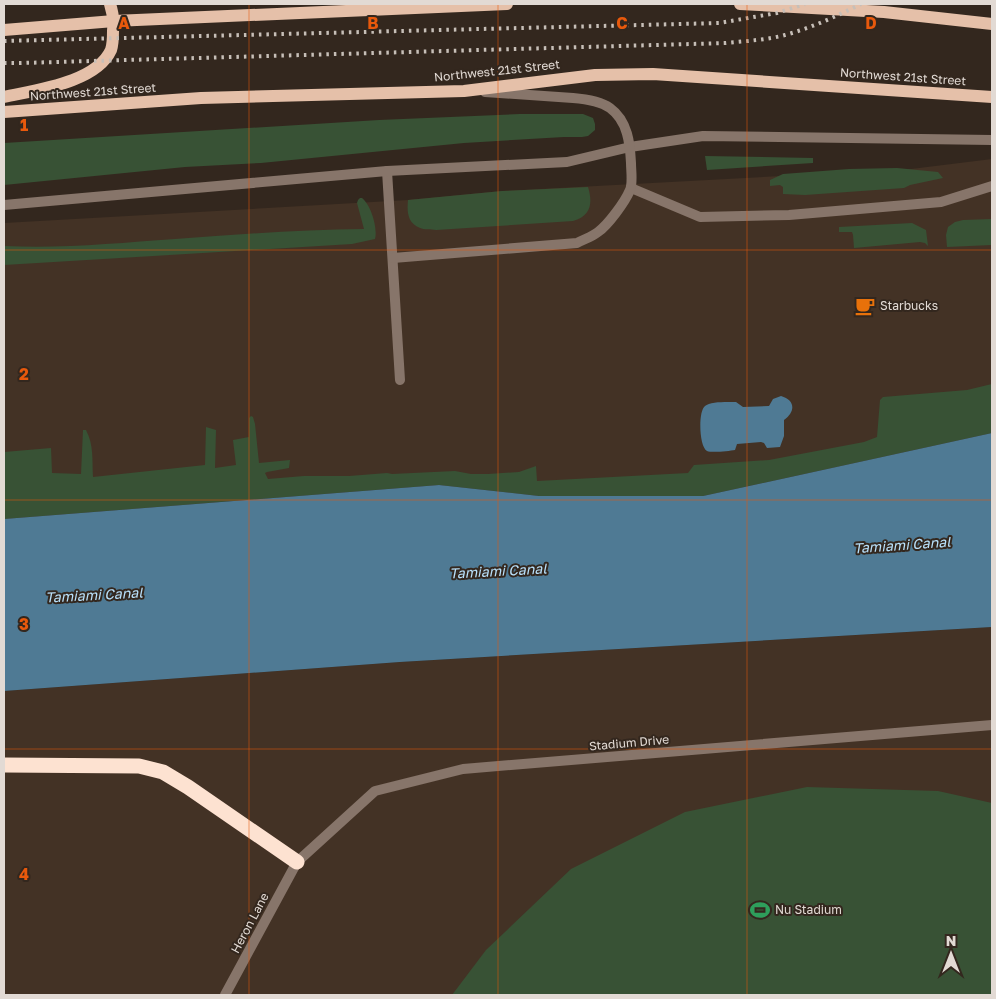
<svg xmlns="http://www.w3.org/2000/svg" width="996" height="999" viewBox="0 0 996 999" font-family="'Golos Text',sans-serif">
<rect width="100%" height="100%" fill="#33271e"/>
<g fill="#433225">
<path d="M 992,159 L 992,433 L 703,496 L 539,496 L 439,485 L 4,519 L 4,223 L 408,200 L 502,191 L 911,169 Z"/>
<path d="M 992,627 L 992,995 L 4,995 L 4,691 L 400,662 Z"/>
</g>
<g fill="#385235">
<path d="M 520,114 L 583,114 L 593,118 L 595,124 L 595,130 L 588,136 L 582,137 L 564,137 L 464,143 L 261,163 L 185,167 L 4,185 L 4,143 L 379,120 Z"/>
<path d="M 705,156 L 813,158 L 813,163 L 707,170 Z"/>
<path d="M 897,168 L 938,172 L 943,178 L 910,185 L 904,188 L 805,195 L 783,194 L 783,187 L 780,185 L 770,186 L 770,180 L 783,174 L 849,169 Z"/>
<path d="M 588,187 C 593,203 591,216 573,221 L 436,230 C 431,229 424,230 420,228 C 407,223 407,211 408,200 L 502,191 Z"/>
<path d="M 360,198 L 362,198 C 371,205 378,228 375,239 L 352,244 L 4,265 L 4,246 C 61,249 117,243 175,239 C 238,234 301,230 364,229 L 357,203 L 358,200 Z"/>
<path d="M 992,219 L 992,245 L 947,247 L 946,235 L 948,227 L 955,222 L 963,220 Z"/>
<path d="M 912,223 L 926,230 L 928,246 L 925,243 L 920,242 L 854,248 L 853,235 L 852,232 L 839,232 L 839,227 Z"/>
<path d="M 992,384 L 992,433 L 703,496 L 539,496 L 439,485 L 4,519 L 4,452 L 51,448 L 52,473 L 81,474 L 83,430 L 86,430 C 94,445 92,460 93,477 L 205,465 L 206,427 L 216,430 L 215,468 L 236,465 L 233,440 L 249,437 L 249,418 L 251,416 L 253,417 L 255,424 L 259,463 L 290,460 L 289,468 L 267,472 L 265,473 L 268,479 L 304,476 L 349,476 L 387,473 L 392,474 L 455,471 L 471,474 L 488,474 L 519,472 L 536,466 L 537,481 L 688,473 L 694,465 L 769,460 L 864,442 L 877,437 L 880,400 L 883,397 L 967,390 Z"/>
<path d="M 807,787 L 938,791 L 992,803 L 992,995 L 452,995 L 486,950 L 571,869 L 685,812 Z"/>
</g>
<g fill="#4f7a94">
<path d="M 781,396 C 795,400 796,411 784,420 L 784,436 L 780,447 L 767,448 L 764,443 L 761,442 L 737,444 L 735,450 C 729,451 712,453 707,451 C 699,447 698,411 705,406 C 710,401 729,402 736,402 L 743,407 L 769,406 L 773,399 Z"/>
<path d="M 992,433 L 992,627 L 400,662 L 4,691 L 4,519 L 439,485 L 539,496 L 703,496 Z"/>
</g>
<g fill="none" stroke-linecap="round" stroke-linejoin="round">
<g stroke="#87756a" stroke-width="10">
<path d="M 387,171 L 400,380"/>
<path d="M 631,188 L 700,217 L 789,215 L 941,202 L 992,186"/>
<path d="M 4,205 L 387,171 L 567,162 L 630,147 L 703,136 L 992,140"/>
<path d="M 393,258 L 577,243 C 584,239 592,237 598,232 C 608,225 625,202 630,190 C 633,183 631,171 631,163 C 630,144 628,121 610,108 C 600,101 585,99 573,98 L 485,92"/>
</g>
<path stroke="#87756a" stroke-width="10" d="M 225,995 L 297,862 L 375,791 L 463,769 L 992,725"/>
<g stroke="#e5c0a9" stroke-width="12">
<path d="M 740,4 L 884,12 L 992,24"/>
<path d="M 4,30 L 114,21 L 507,4"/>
<path d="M 4,97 C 35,90 96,83 111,50 C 113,44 113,36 113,31 C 114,21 113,13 110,4"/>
<path d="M 4,112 L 201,98 L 464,91 L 595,75 L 653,74 L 992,97"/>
</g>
<path stroke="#fde2d1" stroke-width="15" d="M 4,765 L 139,766 L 163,772 L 188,787 L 297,862"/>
<g stroke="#c7bfb8" stroke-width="4" stroke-dasharray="2.5 5" stroke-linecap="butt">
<path d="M 4,41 L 719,23 L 777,13 L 805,4"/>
<path d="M 4,63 L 21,63 L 726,43 C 746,41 766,40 785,35 C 811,28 837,16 861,4"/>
</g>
</g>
<path fill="none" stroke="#e8590c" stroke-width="1" stroke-opacity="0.55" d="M 249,4 L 249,995M 498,4 L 498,995M 747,4 L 747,995M 4,250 L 992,250M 4,500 L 992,500M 4,749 L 992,749"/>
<defs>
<symbol id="cafe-bare" viewBox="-9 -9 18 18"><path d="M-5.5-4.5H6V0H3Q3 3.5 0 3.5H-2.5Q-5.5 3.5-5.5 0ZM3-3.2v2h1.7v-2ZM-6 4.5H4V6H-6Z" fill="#e8710a" stroke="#33271e" stroke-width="2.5" paint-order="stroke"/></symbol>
<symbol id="stadium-bare" viewBox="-9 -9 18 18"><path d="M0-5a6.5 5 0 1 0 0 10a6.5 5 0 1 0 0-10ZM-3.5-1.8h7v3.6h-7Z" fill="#2e9e5b" stroke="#33271e" stroke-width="2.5" paint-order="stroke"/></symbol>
</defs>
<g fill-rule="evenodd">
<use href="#cafe-bare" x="851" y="292" width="28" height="28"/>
<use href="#stadium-bare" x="746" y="896" width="28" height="28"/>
</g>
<g text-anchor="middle" stroke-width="4" stroke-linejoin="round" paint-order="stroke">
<g font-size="12" fill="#e2dad4" stroke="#33271e">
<text transform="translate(497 71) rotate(-6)" y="4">Northwest 21st Street</text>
<text transform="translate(903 77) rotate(4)" y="4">Northwest 21st Street</text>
<text transform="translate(93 92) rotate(-4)" y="4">Northwest 21st Street</text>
<text transform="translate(629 743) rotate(-5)" y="4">Stadium Drive</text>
<text transform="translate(250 923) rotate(-62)" y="4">Heron Lane</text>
</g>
<g font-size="12" fill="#e2dad4" stroke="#33271e" text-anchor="start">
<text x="880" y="310">Starbucks</text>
<text x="775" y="914">Nu Stadium</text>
</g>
<g font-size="14" font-style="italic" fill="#b9e1fb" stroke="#33271e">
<text transform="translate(902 545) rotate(-4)" y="5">Tamiami Canal</text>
<text transform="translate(498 571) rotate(-3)" y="5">Tamiami Canal</text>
<text transform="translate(94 595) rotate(-3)" y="5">Tamiami Canal</text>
</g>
</g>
<g font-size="16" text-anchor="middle" font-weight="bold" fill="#e8590c" stroke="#33271e" stroke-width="4" stroke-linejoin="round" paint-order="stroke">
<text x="124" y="29">A</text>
<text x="373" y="29">B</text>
<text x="622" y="29">C</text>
<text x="871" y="29">D</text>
<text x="24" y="131">1</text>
<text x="24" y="380">2</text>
<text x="24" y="630">3</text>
<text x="24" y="880">4</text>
</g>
<rect width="996" height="999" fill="none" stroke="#e2dad4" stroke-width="10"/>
<g transform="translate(951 954)" stroke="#33271e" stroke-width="4" paint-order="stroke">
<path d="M0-4L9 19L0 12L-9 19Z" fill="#e2dad4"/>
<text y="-8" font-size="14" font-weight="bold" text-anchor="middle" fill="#e2dad4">N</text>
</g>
</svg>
